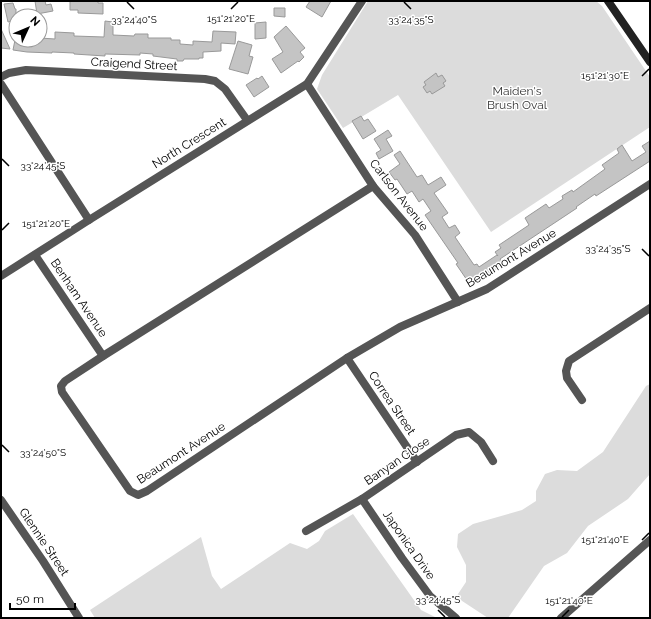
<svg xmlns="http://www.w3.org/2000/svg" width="651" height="619" viewBox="0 0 651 619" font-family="Raleway,sans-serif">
<rect width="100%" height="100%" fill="#fff"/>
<g fill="#dcdcdc">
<path d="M 368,1 L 596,1 L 602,6 L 650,77 L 650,127 L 491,232 L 398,95 L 343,128 L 317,89 L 322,75 Z"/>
<path d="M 650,384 L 650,474 L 628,499 L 588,526 L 567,553 L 544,566 L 508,618 L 488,618 L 456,597 L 466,582 L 466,565 L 457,547 L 458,534 L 473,524 L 522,510 L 536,501 L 536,491 L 545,474 L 557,470 L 577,471 L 603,452 L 646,386 Z"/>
<path d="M 353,514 L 421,610 L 437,618 L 95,618 L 90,610 L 201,537 L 212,576 L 221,589 L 290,543 L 307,549 L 319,541 L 325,531 Z"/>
</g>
<g fill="#c4c4c4" stroke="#999">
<path d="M 35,1 L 45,1 L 46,5 L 51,4 L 53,11 L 37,14 Z"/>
<path d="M 70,1 L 98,1 L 98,3 L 103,3 L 103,14 L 78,13 L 78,10 L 70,10 Z"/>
<path d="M 310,1 L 331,1 L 322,17 L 306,7 Z"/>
<path d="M 13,3 L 15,9 L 16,9 L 16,20 L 8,22 L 4,4 Z"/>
<path d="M 274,8 L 285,8 L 285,17 L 274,16 Z"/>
<path d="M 105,21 L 113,22 L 113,35 L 134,36 L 135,34 L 148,34 L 148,38 L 171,38 L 171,40 L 180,40 L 180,44 L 193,45 L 193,41 L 212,42 L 213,31 L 236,32 L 235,44 L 221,43 L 221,51 L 203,52 L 203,58 L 199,58 L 199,59 L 184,59 L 183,61 L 177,61 L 177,59 L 153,56 L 153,54 L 140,53 L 140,55 L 105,54 L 105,56 L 74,54 L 74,53 L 52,52 L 52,53 L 27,52 L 13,50 L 15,40 L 40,40 L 40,38 L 55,39 L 55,32 L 74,33 L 74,36 L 104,37 Z"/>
<path d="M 266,22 L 266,38 L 255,39 L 255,23 Z"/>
<path d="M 286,26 L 305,48 L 300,52 L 304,57 L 299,62 L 298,61 L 281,73 L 272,59 L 283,52 L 274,37 Z"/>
<path d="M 1,29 L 10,49 L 1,48 Z"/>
<path d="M 238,41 L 252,45 L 249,56 L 253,57 L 248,74 L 229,69 Z"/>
<path d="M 436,73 L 438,77 L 442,75 L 446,81 L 443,83 L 445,86 L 432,94 L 430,91 L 427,93 L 423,87 L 426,85 L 424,82 Z"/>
<path d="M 262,76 L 269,87 L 254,97 L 246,85 L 257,78 L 258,79 Z"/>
<path d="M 361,116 L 364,121 L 368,119 L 376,131 L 363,139 L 352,121 Z"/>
<path d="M 388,130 L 392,136 L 386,139 L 393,151 L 379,159 L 376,153 L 381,150 L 374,139 Z"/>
<path d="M 650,141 L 650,161 L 596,196 L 595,194 L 576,207 L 577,208 L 500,259 L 503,263 L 495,268 L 496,269 L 489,274 L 487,271 L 469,283 L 456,264 L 458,263 L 425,215 L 431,211 L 423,199 L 419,202 L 412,191 L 407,194 L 397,179 L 395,180 L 389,172 L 400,164 L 394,155 L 400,151 L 417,177 L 422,175 L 428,185 L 441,177 L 446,185 L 434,193 L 448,213 L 442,217 L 449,228 L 455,225 L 460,233 L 455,237 L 474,265 L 477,264 L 479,267 L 497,255 L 498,256 L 495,252 L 501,248 L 499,245 L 529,225 L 525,218 L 546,204 L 549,208 L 563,199 L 562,196 L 572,190 L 573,192 L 605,169 L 602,165 L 619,153 L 617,149 L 622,145 L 632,161 L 646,152 L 642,146 Z"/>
</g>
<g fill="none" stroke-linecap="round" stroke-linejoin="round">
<g stroke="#555" stroke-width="8">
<path d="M 1,77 L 9,73 L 26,70 L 205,79 L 215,81 L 225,89 L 247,120"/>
<path d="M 1,84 L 89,220"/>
<path d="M 307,84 L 373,186 L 415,235 L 458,302"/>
<path d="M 373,186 L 103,356 L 65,381 L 61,386 L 62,392 L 130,491 L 138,495 L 147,491 L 347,358 L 400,327 L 487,289 L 650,184"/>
<path d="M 35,255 L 103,356"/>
<path d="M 1,276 L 89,220 L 307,84 L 362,1"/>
<path d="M 347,358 L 417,462"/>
<path d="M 582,400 L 567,378 L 566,371 L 569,361 L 650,308"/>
<path d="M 362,499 L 402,558 L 430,596 L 456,618"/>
<path d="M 1,500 L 43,561 L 79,618"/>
<path d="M 306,531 L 362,499 L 456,435 L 469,432 L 481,442 L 493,461"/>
<path d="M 561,618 L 650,540"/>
</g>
<path stroke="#222" stroke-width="8" d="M 608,1 L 650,62"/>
</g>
<path fill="none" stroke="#000" stroke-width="1.5" d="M 127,2 L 134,9M 404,2 L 411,9M 231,9 L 238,2M 642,76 L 649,69M 2,159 L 9,166M 2,230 L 9,223M 642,249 L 649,256M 2,445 L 9,452M 642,540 L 649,533M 438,610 L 445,617M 562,617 L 569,610"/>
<g text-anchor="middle" stroke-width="3" stroke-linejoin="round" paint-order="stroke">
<g font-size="12" fill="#000" stroke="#fff">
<text transform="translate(134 64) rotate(3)" y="4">Craigend Street</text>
<text transform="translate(189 143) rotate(-32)" y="4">North Crescent</text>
<text transform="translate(399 195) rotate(52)" y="4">Carlson Avenue</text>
<text transform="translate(511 258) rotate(-31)" y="4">Beaumont Avenue</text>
<text transform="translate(79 298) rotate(56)" y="4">Benham Avenue</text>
<text transform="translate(392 403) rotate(56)" y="4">Correa Street</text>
<text transform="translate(181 453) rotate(-33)" y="4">Beaumont Avenue</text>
<text transform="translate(397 461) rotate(-34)" y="4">Banyan Close</text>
<text transform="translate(44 542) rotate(56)" y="4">Glennie Street</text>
<text transform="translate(409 545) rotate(55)" y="4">Japonica Drive</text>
</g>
<g font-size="12" fill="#333" stroke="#fff">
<text x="517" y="95">Maiden's<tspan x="517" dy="14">Brush Oval</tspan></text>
</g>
</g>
<g font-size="10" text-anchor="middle" fill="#000" stroke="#fff" stroke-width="3" stroke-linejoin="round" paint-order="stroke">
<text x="231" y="22">151°21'20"E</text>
<text x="134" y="23">33°24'40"S</text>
<text x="411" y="23">33°24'35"S</text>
<text x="605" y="79">151°21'30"E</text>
<text x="43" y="169">33°24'45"S</text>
<text x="46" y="227">151°21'20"E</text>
<text x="608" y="252">33°24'35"S</text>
<text x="43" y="456">33°24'50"S</text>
<text x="605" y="543">151°21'40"E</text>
<text x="438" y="603">33°24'45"S</text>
<text x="569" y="604">151°21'40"E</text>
</g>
<rect width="651" height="619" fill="none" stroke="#000000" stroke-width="4"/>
<g transform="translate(28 28) rotate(46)"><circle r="19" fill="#ffffff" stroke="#999999"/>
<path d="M0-3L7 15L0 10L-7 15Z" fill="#000000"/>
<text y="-6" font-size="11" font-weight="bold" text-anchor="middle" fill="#000000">N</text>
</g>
<path d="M10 603v6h65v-6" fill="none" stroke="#000000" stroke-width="2"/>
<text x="16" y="603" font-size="12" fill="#000000" stroke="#ffffff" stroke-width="3" paint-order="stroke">50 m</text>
</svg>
